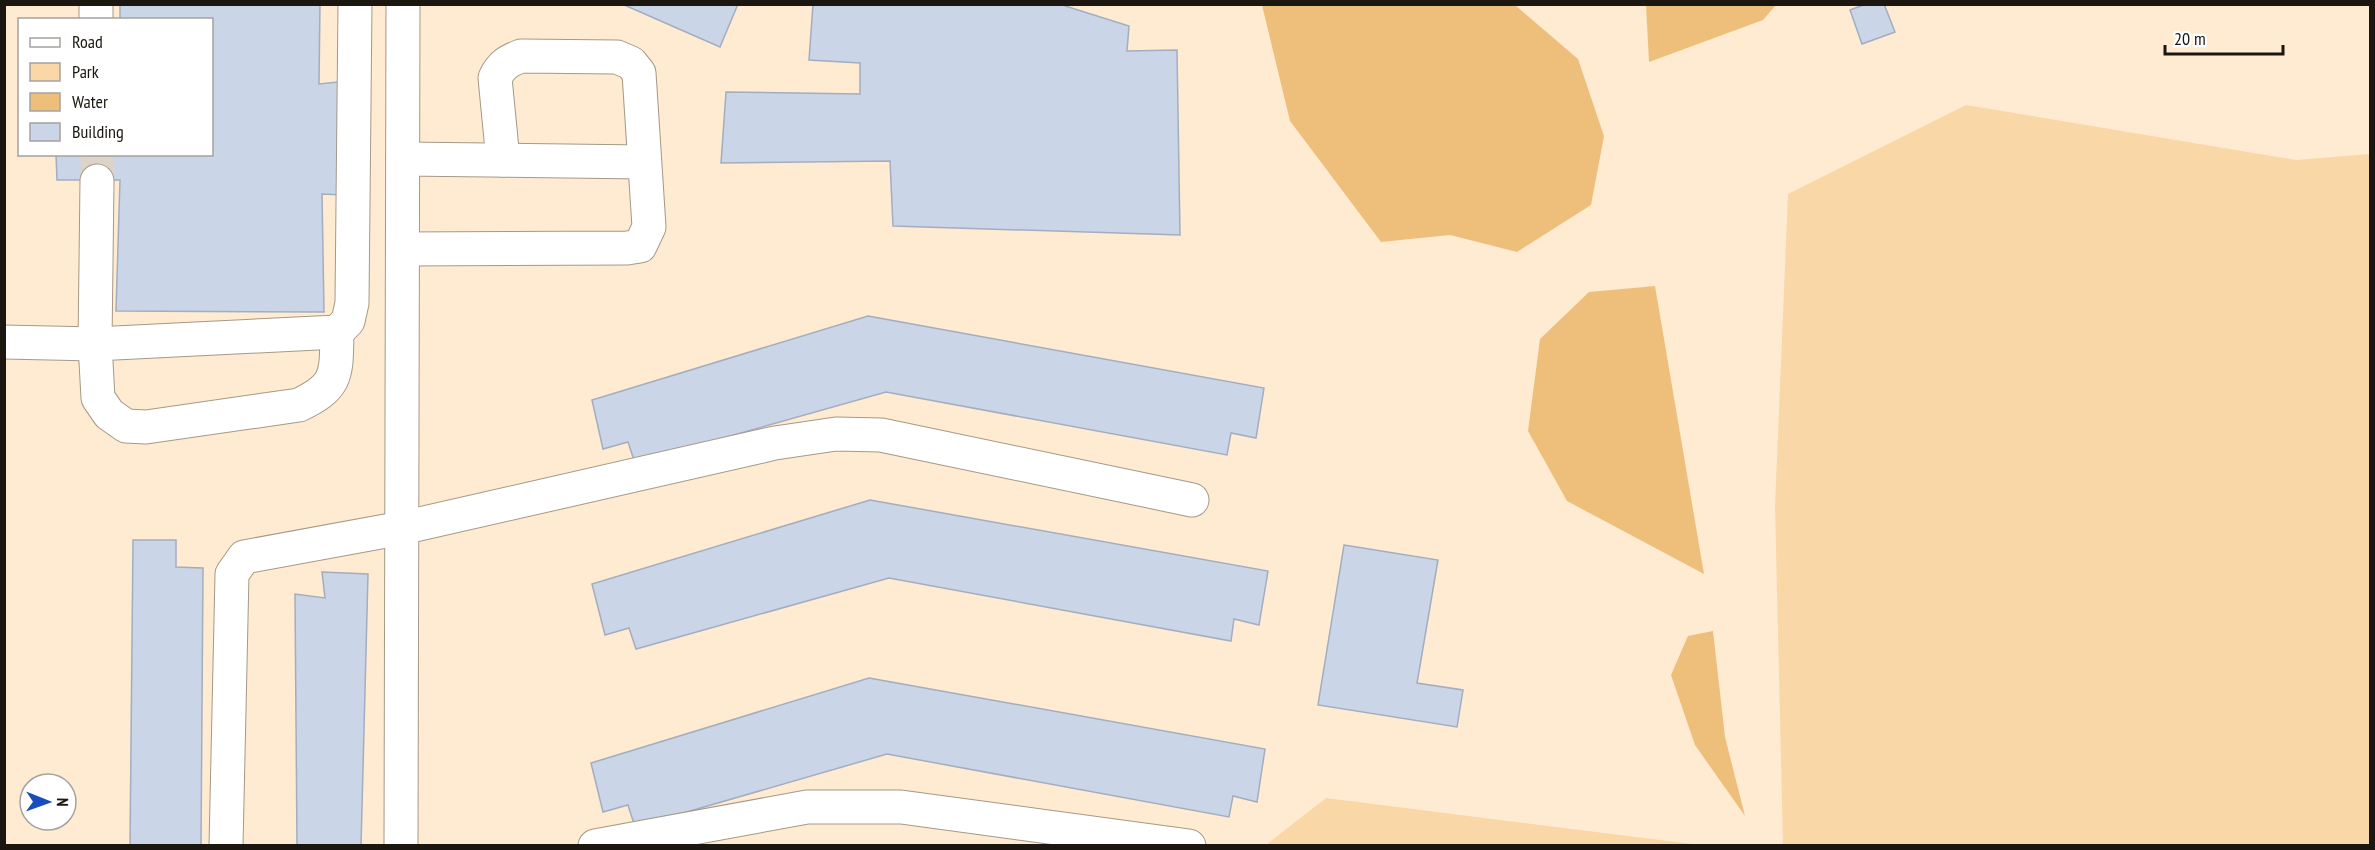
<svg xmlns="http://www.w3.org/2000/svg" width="2375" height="850" viewBox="0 0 2375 850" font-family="'PT Sans Narrow',sans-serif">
<rect width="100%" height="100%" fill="#fef5ea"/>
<path fill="#feebd2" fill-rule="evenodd" d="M 5,5 L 2370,5 L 2370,845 L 5,845 ZM 20,20 L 212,20 L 212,154 L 20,154 ZM 30,784 L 66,784 L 66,820 L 30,820 Z"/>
<g fill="#fad7a7">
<path d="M 1966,105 L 2296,160 L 2370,154 L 2370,845 L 1783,845 L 1775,506 L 1788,194 Z"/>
<path d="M 1326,798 L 1700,845 L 1266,845 Z"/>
</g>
<g fill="#eebf7b">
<path d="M 1262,5 L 1515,5 L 1578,59 L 1604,136 L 1591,205 L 1517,252 L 1450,235 L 1381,242 L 1290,121 Z"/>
<path d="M 1646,5 L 1646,4 L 1776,5 L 1763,20 L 1649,62 Z"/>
<path d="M 1655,286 L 1704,574 L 1567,501 L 1528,431 L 1540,339 L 1589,292 Z"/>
<path d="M 1713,631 L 1725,737 L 1745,816 L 1695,745 L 1671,675 L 1688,636 Z"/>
</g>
<g fill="#cad5e8" stroke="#a3adc0" stroke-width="1.5">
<path d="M 120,4 L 320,4 L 319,84 L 347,81 L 344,195 L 322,194 L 324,312 L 116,311 L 120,180 L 57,180 L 56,154 L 212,154 L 212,20 L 120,20 Z"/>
<path d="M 622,4 L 738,4 L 720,47 Z"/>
<path d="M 813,4 L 1059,4 L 1129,26 L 1127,51 L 1177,50 L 1180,235 L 893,226 L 890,161 L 721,163 L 726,92 L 860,94 L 860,63 L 809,60 Z"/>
<path d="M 1866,4 L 1884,4 L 1895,32 L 1862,44 L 1850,10 Z"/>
<path d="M 868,316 L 1264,388 L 1256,438 L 1231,433 L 1227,455 L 886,392 L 635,463 L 628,442 L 603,449 L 592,400 Z"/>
<path d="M 870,500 L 1268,571 L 1259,625 L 1234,619 L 1231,641 L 889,578 L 636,649 L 629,628 L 605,635 L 592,584 Z"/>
<path d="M 133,540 L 176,540 L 176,567 L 203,568 L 201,846 L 130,846 Z"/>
<path d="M 1344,545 L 1438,560 L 1417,683 L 1463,690 L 1457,727 L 1318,705 Z"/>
<path d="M 322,572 L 368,574 L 361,846 L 297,846 L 295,594 L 325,598 Z"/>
<path d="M 869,678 L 1265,749 L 1257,802 L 1233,796 L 1229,817 L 887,754 L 635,827 L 628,805 L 603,812 L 591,763 Z"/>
</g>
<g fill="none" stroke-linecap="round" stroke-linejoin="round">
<path stroke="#dcd4c9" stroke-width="33" stroke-dasharray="33 16" stroke-linecap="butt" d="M 97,154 L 97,181"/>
<defs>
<g id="minor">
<path d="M 96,4 L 96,20"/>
<path d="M 403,159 L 644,162"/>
<path d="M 97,181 L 95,344 L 98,398 L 109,414 L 126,426 L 146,427 L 299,405 C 339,386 336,374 337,332"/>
<path d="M 403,249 L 627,248 L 640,246 L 649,227 L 639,73 L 631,63 L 617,57 L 521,56 C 508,61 501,65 495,78 L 503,160"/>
<path d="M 4,342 L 95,344 L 337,332 L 348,321 L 352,303 L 355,4"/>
<path d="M 226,846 L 232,574 L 244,557 L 402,528 L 775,443 L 836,434 L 881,435 L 1192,500"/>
<path d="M 401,846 L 403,4"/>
<path d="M 595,846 L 807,807 L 901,807 L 1189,846"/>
</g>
</defs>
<use href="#minor" stroke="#a59987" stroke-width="35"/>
<use href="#minor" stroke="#fff" stroke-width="33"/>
</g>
<rect width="2375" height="850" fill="none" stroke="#1b1610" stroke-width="12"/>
<rect x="18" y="18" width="195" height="138" fill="#ffffff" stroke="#a4a29f" stroke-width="1.5"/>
<rect x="30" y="38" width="30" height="9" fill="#ffffff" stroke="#a4a29f" stroke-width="1.5"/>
<text x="72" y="48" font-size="18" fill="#1b1610">Road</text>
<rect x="30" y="63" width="30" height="18" fill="#fad7a7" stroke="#a4a29f" stroke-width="1.5"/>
<text x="72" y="78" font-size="18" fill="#1b1610">Park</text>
<rect x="30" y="93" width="30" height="18" fill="#eebf7b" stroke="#a4a29f" stroke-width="1.5"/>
<text x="72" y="108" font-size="18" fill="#1b1610">Water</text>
<rect x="30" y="123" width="30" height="18" fill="#cad5e8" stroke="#a4a29f" stroke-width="1.5"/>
<text x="72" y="138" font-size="18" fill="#1b1610">Building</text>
<g transform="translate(48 802) rotate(91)"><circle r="28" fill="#ffffff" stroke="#a4a29f" stroke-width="1.5"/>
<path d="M0-4.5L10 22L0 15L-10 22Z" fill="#164eba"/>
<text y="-9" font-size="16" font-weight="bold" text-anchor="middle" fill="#1b1610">N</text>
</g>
<path d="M2165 45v9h118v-9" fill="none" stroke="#1b1610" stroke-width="3"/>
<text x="2174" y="45" font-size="18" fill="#1b1610" stroke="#ffffff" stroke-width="4.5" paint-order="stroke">20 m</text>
</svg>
